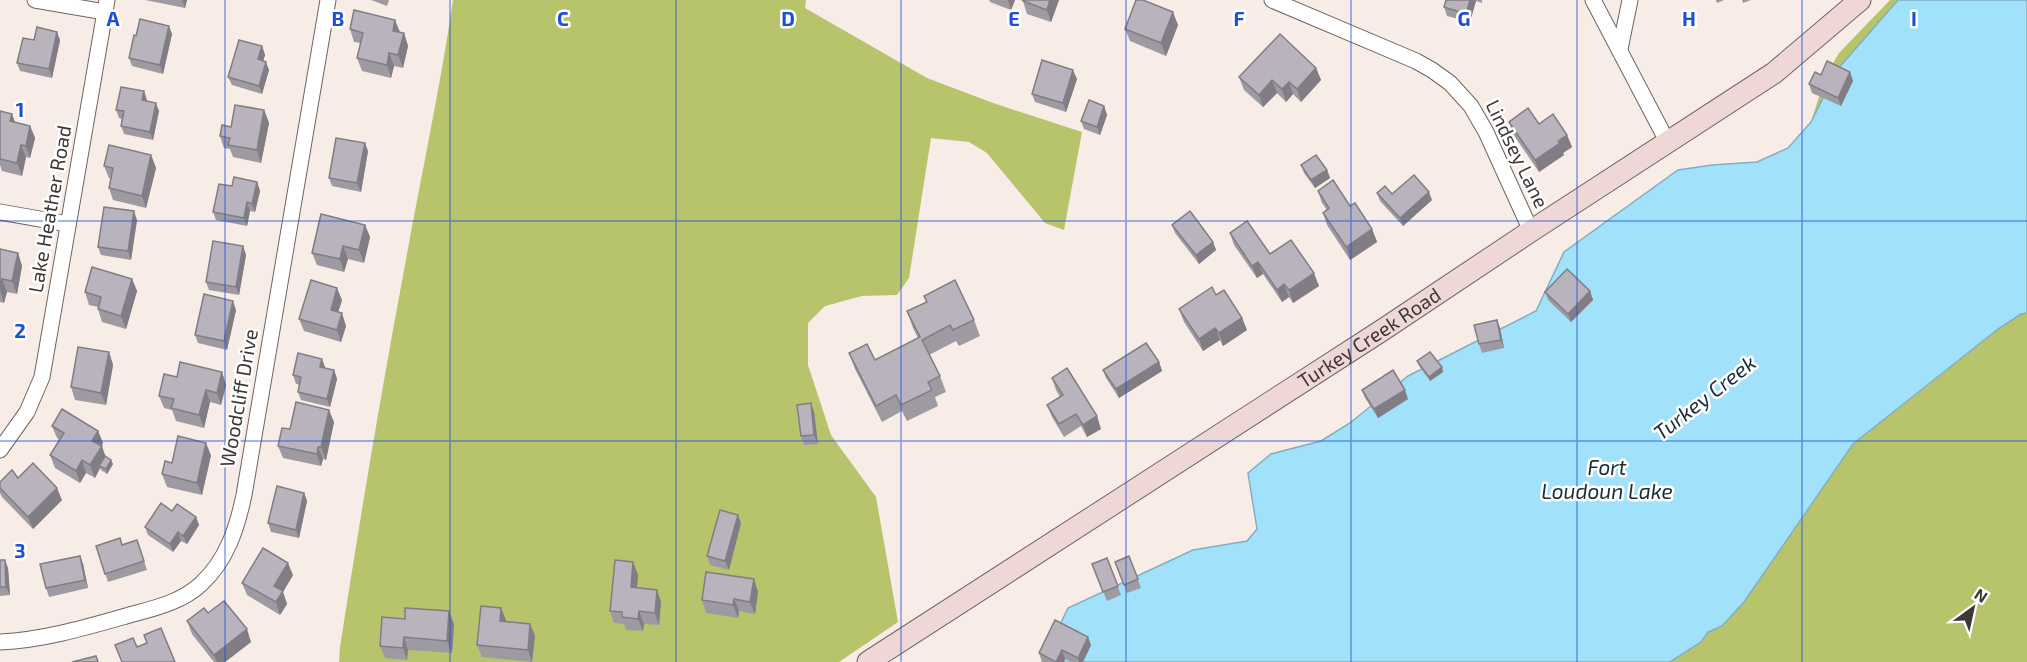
<svg xmlns="http://www.w3.org/2000/svg" width="2027" height="662" viewBox="0 0 2027 662" font-family="'Exo 2',sans-serif">
<rect width="100%" height="100%" fill="#f8ece7"/>
<g fill="#b8c46b">
<path d="M 453,0 L 806,0 L 805,8 L 927,78 L 993,103 L 1082,132 L 1064,230 L 1045,223 L 987,153 L 969,142 L 931,138 L 909,278 L 897,295 L 862,296 L 825,306 L 808,323 L 808,365 L 831,435 L 876,497 L 898,622 L 839,662 L 339,662 L 340,647 C 360,519 381,392 405,265 C 421,176 440,89 453,0 Z"/>
<path d="M 1890,0 L 1898,0 L 1870,32 L 1811,122 L 1826,75 L 1839,53 Z"/>
<path d="M 2027,313 L 2027,662 L 1670,662 L 1701,642 L 1708,632 L 1722,626 L 1744,602 L 1853,444 L 1998,329 L 2021,314 Z"/>
</g>
<path fill="#a2e1fa" stroke="#84aec0" stroke-width="1.5" d="M 1898,0 L 2027,0 L 2027,313 L 2021,314 L 1998,329 L 1853,444 L 1744,602 L 1722,626 L 1708,632 L 1701,642 L 1670,662 L 1042,662 L 1068,608 L 1193,550 L 1247,541 L 1257,529 L 1248,473 L 1271,454 L 1321,441 L 1350,423 L 1408,376 L 1536,311 L 1564,252 L 1678,170 L 1712,165 L 1757,162 L 1788,148 L 1811,122 L 1837,70 Z"/>
<g fill="none" stroke-linecap="round" stroke-linejoin="round">
<defs>
<g id="street">
<path d="M 35,0 L 105,12"/>
<path d="M 1272,0 L 1416,61 L 1432,70 L 1450,83 L 1471,106 L 1486,132 L 1531,231"/>
<path d="M 1593,0 L 1668,143"/>
<path d="M 1620,49 L 1630,0"/>
<path d="M 0,212 L 68,224"/>
<path d="M 0,450 L 27,412 L 42,377 L 107,0"/>
<path d="M 0,642 C 43,640 84,628 126,616 C 151,609 181,603 201,584 C 227,560 237,528 244,495 L 328,0"/>
</g>
<g id="secondary">
<path id="s1" d="M 868,662 L 1381,331 L 1531,231 L 1774,73 L 1860,0"/>
</g>
</defs>
<use href="#street" stroke="#6f6561" stroke-width="17"/>
<use href="#secondary" stroke="#6f6561" stroke-width="23"/>
<use href="#street" stroke="#fff" stroke-width="15"/>
<use href="#secondary" stroke="#eed7d4" stroke-width="21"/>
</g>
<g fill="#9e9aa2">
<path d="M 145,0 L 187,0 L 185,8 Z"/>
<path d="M 371,0 L 389,0 L 387,6 Z"/>
<path d="M 989,0 L 1015,0 L 1011,10 L 990,2 Z"/>
<path d="M 1020,0 L 1059,0 L 1051,22 L 1027,14 L 1023,1 Z"/>
<path d="M 1446,0 L 1482,0 L 1482,3 L 1476,1 L 1470,22 L 1447,16 L 1444,7 Z"/>
<path d="M 1716,0 L 1724,0 L 1717,3 Z"/>
<path d="M 1742,0 L 1751,0 L 1743,3 Z"/>
<path d="M 1178,25 L 1166,56 L 1130,41 L 1125,29 Z"/>
<path d="M 350,29 L 404,33 L 408,46 L 403,68 L 394,66 L 391,78 L 362,71 L 357,58 L 361,43 L 354,42 Z"/>
<path d="M 172,34 L 163,74 L 132,66 L 129,58 Z"/>
<path d="M 34,40 L 60,40 L 52,78 L 20,71 L 17,63 Z"/>
<path d="M 262,46 L 265,55 L 263,61 L 269,70 L 262,94 L 232,85 L 228,77 Z"/>
<path d="M 1316,68 L 1321,80 L 1301,102 L 1293,94 L 1286,102 L 1277,93 L 1263,107 L 1244,90 L 1239,77 Z"/>
<path d="M 1850,72 L 1853,81 L 1841,106 L 1812,93 L 1809,84 L 1821,75 Z"/>
<path d="M 1077,79 L 1066,112 L 1035,102 L 1032,94 Z"/>
<path d="M 144,91 L 147,101 L 159,111 L 153,140 L 124,134 L 121,126 L 122,119 L 119,118 L 116,110 Z"/>
<path d="M 1104,106 L 1107,115 L 1100,135 L 1084,129 L 1081,121 Z"/>
<path d="M 264,110 L 269,123 L 261,163 L 233,157 L 230,149 L 224,148 L 220,136 L 231,127 Z"/>
<path d="M 0,111 L 12,114 L 15,122 L 30,126 L 35,138 L 30,158 L 26,157 L 22,176 L 2,171 L 0,165 Z"/>
<path d="M 1509,122 L 1539,124 L 1567,135 L 1572,147 L 1563,153 L 1564,155 L 1539,172 L 1513,134 Z"/>
<path d="M 368,151 L 361,192 L 332,186 L 329,178 Z"/>
<path d="M 151,155 L 156,168 L 146,208 L 113,200 L 109,188 L 111,179 L 109,178 L 104,166 Z"/>
<path d="M 1301,165 L 1327,170 L 1330,178 L 1315,188 L 1304,173 Z"/>
<path d="M 257,182 L 260,191 L 255,212 L 250,211 L 247,226 L 216,220 L 213,212 L 232,186 Z"/>
<path d="M 1318,191 L 1350,206 L 1372,229 L 1377,242 L 1350,260 L 1327,225 L 1323,213 L 1327,210 L 1322,203 Z"/>
<path d="M 1377,193 L 1392,194 L 1432,200 L 1403,226 L 1380,201 Z"/>
<path d="M 137,220 L 131,260 L 101,255 L 98,247 Z"/>
<path d="M 365,225 L 370,237 L 364,263 L 348,259 L 344,272 L 317,265 L 312,253 Z"/>
<path d="M 1172,225 L 1213,242 L 1216,250 L 1199,264 L 1175,233 Z"/>
<path d="M 1230,233 L 1270,254 L 1319,286 L 1293,303 L 1289,297 L 1282,302 L 1263,274 L 1257,278 L 1234,245 Z"/>
<path d="M 0,246 L 0,249 L 18,253 L 22,266 L 17,294 L 7,292 L 4,303 L 0,302 Z"/>
<path d="M 243,246 L 246,255 L 239,295 L 209,290 L 206,282 Z"/>
<path d="M 132,279 L 137,291 L 126,329 L 102,322 L 98,309 L 98,307 L 89,305 L 85,292 Z"/>
<path d="M 1590,291 L 1593,300 L 1571,322 L 1548,300 L 1545,292 Z"/>
<path d="M 1216,295 L 1242,318 L 1247,330 L 1223,346 L 1220,340 L 1203,351 L 1184,322 L 1179,309 Z"/>
<path d="M 924,296 L 974,320 L 980,336 L 959,346 L 956,341 L 929,355 L 940,376 L 946,392 L 935,397 L 938,406 L 907,421 L 902,411 L 882,422 L 855,369 L 849,353 L 875,360 L 918,338 L 913,328 L 907,311 L 926,302 Z"/>
<path d="M 342,300 L 338,312 L 346,326 L 341,342 L 304,331 L 299,319 Z"/>
<path d="M 236,310 L 227,350 L 198,343 L 195,335 Z"/>
<path d="M 1497,320 L 1500,328 L 1504,348 L 1482,353 L 1479,344 Z"/>
<path d="M 109,352 L 113,365 L 106,405 L 75,400 L 71,387 Z"/>
<path d="M 322,359 L 325,368 L 334,370 L 337,379 L 330,407 L 301,400 L 298,392 L 300,385 L 296,384 L 293,375 Z"/>
<path d="M 1417,361 L 1442,367 L 1443,372 L 1430,381 L 1419,366 Z"/>
<path d="M 1159,362 L 1162,371 L 1119,398 L 1106,378 L 1103,370 Z"/>
<path d="M 222,372 L 226,385 L 221,405 L 210,402 L 204,428 L 176,421 L 172,410 L 164,408 L 159,396 L 177,377 Z"/>
<path d="M 1052,378 L 1101,429 L 1087,437 L 1081,426 L 1064,437 L 1052,417 L 1047,405 L 1060,397 L 1056,390 Z"/>
<path d="M 1362,390 L 1408,399 L 1378,418 L 1365,398 Z"/>
<path d="M 814,412 L 818,444 L 804,445 L 801,436 Z"/>
<path d="M 334,422 L 326,460 L 323,459 L 321,466 L 283,458 L 278,446 L 290,429 Z"/>
<path d="M 52,426 L 98,431 L 103,443 L 101,446 L 106,457 L 113,464 L 107,474 L 101,470 L 100,468 L 95,478 L 86,473 L 80,483 L 55,468 L 50,455 L 59,440 L 57,438 Z"/>
<path d="M 211,455 L 202,495 L 167,487 L 162,474 L 172,463 Z"/>
<path d="M 18,478 L 62,500 L 33,529 L 2,497 L 0,493 L 0,482 Z"/>
<path d="M 304,493 L 307,501 L 299,538 L 271,532 L 268,523 Z"/>
<path d="M 172,511 L 196,517 L 199,525 L 187,544 L 181,541 L 173,552 L 148,535 L 145,527 Z"/>
<path d="M 741,523 L 729,570 L 710,565 L 707,556 Z"/>
<path d="M 137,540 L 147,570 L 108,582 L 96,546 L 122,545 Z"/>
<path d="M 80,556 L 83,564 L 88,588 L 49,597 L 46,588 Z"/>
<path d="M 1129,556 L 1141,588 L 1127,593 L 1115,562 Z"/>
<path d="M 1107,558 L 1121,595 L 1107,601 L 1092,564 Z"/>
<path d="M 0,560 L 8,568 L 10,595 L 0,596 Z"/>
<path d="M 633,562 L 638,575 L 637,588 L 657,590 L 661,602 L 659,625 L 644,624 L 643,631 L 626,630 L 624,624 L 614,623 L 610,611 Z"/>
<path d="M 293,575 L 283,592 L 287,604 L 280,615 L 247,595 L 242,583 Z"/>
<path d="M 754,579 L 758,592 L 755,614 L 739,611 L 738,618 L 706,613 L 702,600 Z"/>
<path d="M 501,608 L 506,621 L 530,624 L 535,636 L 532,662 L 482,657 L 477,645 Z"/>
<path d="M 382,617 L 454,624 L 452,653 L 408,650 L 407,660 L 385,658 L 380,646 Z"/>
<path d="M 187,621 L 251,642 L 225,662 L 214,662 L 192,634 Z"/>
<path d="M 1091,645 L 1083,662 L 1072,662 L 1065,659 L 1064,662 L 1042,662 L 1039,653 Z"/>
</g>
<g fill="#817d84">
<path d="M 182,0 L 187,0 L 185,8 Z"/>
<path d="M 1008,0 L 1015,0 L 1011,10 Z"/>
<path d="M 1050,0 L 1059,0 L 1051,22 L 1047,10 Z"/>
<path d="M 1470,0 L 1475,0 L 1476,1 L 1470,22 L 1466,14 Z"/>
<path d="M 1173,12 L 1178,25 L 1166,56 L 1161,43 Z"/>
<path d="M 395,20 L 400,32 L 393,31 Z"/>
<path d="M 169,26 L 172,34 L 163,74 L 160,65 Z"/>
<path d="M 57,32 L 60,40 L 52,78 L 49,69 Z"/>
<path d="M 404,33 L 408,46 L 403,68 L 398,55 Z"/>
<path d="M 262,46 L 265,55 L 261,68 L 258,59 Z"/>
<path d="M 389,53 L 394,66 L 391,78 L 387,65 Z"/>
<path d="M 266,62 L 269,70 L 262,94 L 259,86 Z"/>
<path d="M 1316,68 L 1321,80 L 1301,102 L 1297,89 Z"/>
<path d="M 1073,70 L 1077,79 L 1066,112 L 1063,103 Z"/>
<path d="M 1850,72 L 1853,81 L 1841,106 L 1838,98 Z"/>
<path d="M 1272,80 L 1277,93 L 1263,107 L 1259,95 Z"/>
<path d="M 1289,82 L 1293,94 L 1286,102 L 1282,89 Z"/>
<path d="M 144,91 L 147,100 L 145,109 L 142,100 Z"/>
<path d="M 156,103 L 159,111 L 153,140 L 150,132 Z"/>
<path d="M 1104,106 L 1107,115 L 1100,135 L 1097,127 Z"/>
<path d="M 264,110 L 269,123 L 261,163 L 257,150 Z"/>
<path d="M 12,114 L 16,126 L 10,121 Z"/>
<path d="M 30,126 L 35,138 L 30,158 L 26,146 Z"/>
<path d="M 1567,135 L 1572,147 L 1563,153 L 1564,155 L 1539,172 L 1535,160 Z"/>
<path d="M 365,143 L 368,151 L 361,192 L 357,183 Z"/>
<path d="M 21,145 L 26,157 L 22,176 L 17,163 Z"/>
<path d="M 151,155 L 156,168 L 146,208 L 142,196 Z"/>
<path d="M 1327,170 L 1330,178 L 1315,188 L 1311,180 Z"/>
<path d="M 257,182 L 260,191 L 255,212 L 252,204 Z"/>
<path d="M 1429,192 L 1432,200 L 1403,226 L 1400,218 Z"/>
<path d="M 247,202 L 250,211 L 247,226 L 244,218 Z"/>
<path d="M 134,211 L 137,220 L 131,260 L 128,251 Z"/>
<path d="M 365,225 L 370,237 L 364,263 L 359,250 Z"/>
<path d="M 1372,229 L 1377,242 L 1350,260 L 1346,247 Z"/>
<path d="M 1213,242 L 1216,250 L 1199,264 L 1196,255 Z"/>
<path d="M 243,246 L 246,255 L 239,295 L 236,287 Z"/>
<path d="M 343,246 L 348,259 L 344,272 L 340,259 Z"/>
<path d="M 18,253 L 22,266 L 17,294 L 12,281 Z"/>
<path d="M 1258,262 L 1263,274 L 1257,278 L 1252,266 Z"/>
<path d="M 1314,273 L 1319,286 L 1293,303 L 1289,290 Z"/>
<path d="M 2,279 L 7,292 L 4,303 L 0,291 Z"/>
<path d="M 132,279 L 137,291 L 126,329 L 121,316 Z"/>
<path d="M 1284,284 L 1289,297 L 1282,302 L 1277,290 Z"/>
<path d="M 337,288 L 342,300 L 335,322 L 331,310 Z"/>
<path d="M 1590,291 L 1593,300 L 1571,322 L 1568,314 Z"/>
<path d="M 233,301 L 236,310 L 227,350 L 224,341 Z"/>
<path d="M 342,313 L 346,326 L 341,342 L 337,330 Z"/>
<path d="M 1242,318 L 1247,330 L 1223,346 L 1219,333 Z"/>
<path d="M 1497,320 L 1500,328 L 1504,348 L 1501,340 Z"/>
<path d="M 1215,328 L 1220,340 L 1203,351 L 1199,339 Z"/>
<path d="M 109,352 L 113,365 L 106,405 L 101,393 Z"/>
<path d="M 322,359 L 325,367 L 323,376 L 320,367 Z"/>
<path d="M 1159,362 L 1162,371 L 1119,398 L 1116,389 Z"/>
<path d="M 1442,367 L 1443,372 L 1430,381 L 1429,377 Z"/>
<path d="M 334,370 L 337,379 L 330,407 L 327,399 Z"/>
<path d="M 222,372 L 226,385 L 221,405 L 217,393 Z"/>
<path d="M 206,390 L 210,402 L 204,428 L 199,415 Z"/>
<path d="M 1405,390 L 1408,399 L 1378,418 L 1374,409 Z"/>
<path d="M 811,403 L 814,412 L 818,444 L 814,435 Z"/>
<path d="M 329,410 L 334,422 L 326,460 L 321,447 Z"/>
<path d="M 1097,416 L 1101,429 L 1087,437 L 1083,425 Z"/>
<path d="M 98,431 L 103,443 L 97,453 L 92,441 Z"/>
<path d="M 206,443 L 211,455 L 202,495 L 197,483 Z"/>
<path d="M 102,446 L 106,458 L 99,466 L 100,468 L 95,478 L 90,465 Z"/>
<path d="M 318,447 L 323,459 L 321,466 L 317,454 Z"/>
<path d="M 82,460 L 86,473 L 80,483 L 76,471 Z"/>
<path d="M 111,460 L 113,464 L 107,474 L 106,469 Z"/>
<path d="M 57,488 L 62,500 L 33,529 L 28,517 Z"/>
<path d="M 304,493 L 307,501 L 299,538 L 296,530 Z"/>
<path d="M 738,515 L 741,523 L 729,570 L 725,561 Z"/>
<path d="M 196,517 L 199,525 L 187,544 L 183,536 Z"/>
<path d="M 178,532 L 181,541 L 173,552 L 170,544 Z"/>
<path d="M 80,556 L 83,564 L 88,588 L 85,580 Z"/>
<path d="M 5,560 L 8,568 L 10,595 L 6,587 Z"/>
<path d="M 633,562 L 638,575 L 636,599 L 631,587 Z"/>
<path d="M 288,563 L 293,575 L 283,592 L 287,604 L 280,615 L 276,602 L 274,586 Z"/>
<path d="M 754,579 L 758,592 L 755,614 L 750,602 Z"/>
<path d="M 657,590 L 661,602 L 659,625 L 655,613 Z"/>
<path d="M 734,599 L 739,611 L 738,618 L 733,605 Z"/>
<path d="M 501,608 L 506,620 L 505,633 L 500,621 Z"/>
<path d="M 449,611 L 454,624 L 452,653 L 447,641 Z"/>
<path d="M 639,611 L 644,624 L 643,631 L 638,619 Z"/>
<path d="M 530,624 L 535,636 L 532,662 L 528,650 Z"/>
<path d="M 247,629 L 251,642 L 225,662 L 217,662 L 214,655 Z"/>
<path d="M 404,637 L 408,650 L 407,660 L 403,648 Z"/>
<path d="M 1088,637 L 1091,645 L 1083,662 L 1079,662 L 1078,658 Z"/>
<path d="M 1062,650 L 1065,659 L 1064,662 L 1056,662 Z"/>
</g>
<g fill="#b8b3bc" stroke="#817d84" stroke-width="1.5">
<path d="M 1023,0 L 1050,0 L 1047,10 L 1023,1 Z"/>
<path d="M 1136,0 L 1143,0 L 1173,12 L 1161,43 L 1125,29 Z"/>
<path d="M 1446,0 L 1470,0 L 1466,14 L 1444,7 Z"/>
<path d="M 354,10 L 395,20 L 393,31 L 404,33 L 398,55 L 389,53 L 387,65 L 357,58 L 363,33 L 350,29 Z"/>
<path d="M 140,19 L 169,26 L 160,65 L 129,58 L 134,35 L 136,36 Z"/>
<path d="M 37,27 L 57,32 L 49,69 L 17,63 L 23,38 L 34,40 Z"/>
<path d="M 1280,34 L 1316,68 L 1297,89 L 1289,82 L 1282,89 L 1272,80 L 1259,95 L 1239,77 Z"/>
<path d="M 239,40 L 262,46 L 258,59 L 266,62 L 259,86 L 228,77 Z"/>
<path d="M 1042,60 L 1073,70 L 1063,103 L 1032,94 Z"/>
<path d="M 1827,61 L 1850,72 L 1838,98 L 1809,84 L 1815,72 L 1821,75 Z"/>
<path d="M 121,87 L 144,91 L 142,100 L 156,103 L 150,132 L 121,126 L 124,111 L 116,110 Z"/>
<path d="M 1089,100 L 1104,106 L 1097,127 L 1081,121 Z"/>
<path d="M 235,105 L 264,110 L 257,150 L 228,145 L 230,138 L 220,136 L 222,125 L 231,127 Z"/>
<path d="M 1528,108 L 1539,124 L 1553,114 L 1567,135 L 1558,141 L 1560,143 L 1535,160 L 1509,122 Z"/>
<path d="M 0,111 L 12,114 L 10,121 L 30,126 L 26,146 L 21,145 L 17,163 L 0,159 Z"/>
<path d="M 336,138 L 365,143 L 357,183 L 329,178 Z"/>
<path d="M 109,145 L 151,155 L 142,196 L 109,188 L 113,168 L 104,166 Z"/>
<path d="M 1316,155 L 1327,170 L 1311,180 L 1301,165 Z"/>
<path d="M 1414,175 L 1429,192 L 1400,218 L 1377,193 L 1385,186 L 1392,194 Z"/>
<path d="M 234,177 L 257,182 L 252,204 L 247,202 L 244,218 L 213,212 L 219,184 L 232,186 Z"/>
<path d="M 1333,180 L 1350,206 L 1355,203 L 1372,229 L 1346,247 L 1323,213 L 1329,208 L 1318,191 Z"/>
<path d="M 104,207 L 134,211 L 128,251 L 98,247 Z"/>
<path d="M 1190,211 L 1213,242 L 1196,255 L 1172,225 Z"/>
<path d="M 321,214 L 365,225 L 359,250 L 343,246 L 340,259 L 312,253 Z"/>
<path d="M 1247,221 L 1270,254 L 1291,240 L 1314,273 L 1289,290 L 1284,284 L 1277,290 L 1258,262 L 1252,266 L 1230,233 Z"/>
<path d="M 213,241 L 243,246 L 236,287 L 206,282 Z"/>
<path d="M 0,249 L 18,253 L 12,281 L 2,279 L 0,289 Z"/>
<path d="M 92,267 L 132,279 L 121,316 L 98,309 L 101,297 L 85,292 Z"/>
<path d="M 1567,269 L 1590,291 L 1568,314 L 1545,292 Z"/>
<path d="M 311,280 L 337,288 L 331,310 L 342,313 L 337,330 L 299,319 Z"/>
<path d="M 955,280 L 974,320 L 953,330 L 950,325 L 922,340 L 940,376 L 928,382 L 932,390 L 901,405 L 896,395 L 876,406 L 849,353 L 867,344 L 875,360 L 920,337 L 907,311 L 927,302 L 924,296 Z"/>
<path d="M 1212,287 L 1216,295 L 1224,290 L 1242,318 L 1219,333 L 1215,328 L 1199,339 L 1179,309 Z"/>
<path d="M 204,294 L 233,301 L 224,341 L 195,335 Z"/>
<path d="M 1497,320 L 1501,340 L 1479,344 L 1474,325 Z"/>
<path d="M 1146,343 L 1159,362 L 1116,389 L 1103,370 Z"/>
<path d="M 78,347 L 109,352 L 101,393 L 71,387 Z"/>
<path d="M 1430,352 L 1442,367 L 1429,377 L 1417,361 Z"/>
<path d="M 298,353 L 322,359 L 320,367 L 334,370 L 327,399 L 298,392 L 301,377 L 293,375 Z"/>
<path d="M 180,362 L 222,372 L 217,393 L 206,390 L 199,415 L 171,408 L 174,399 L 159,396 L 164,374 L 177,377 Z"/>
<path d="M 1067,368 L 1097,416 L 1083,425 L 1076,414 L 1059,424 L 1047,405 L 1063,395 L 1052,378 Z"/>
<path d="M 1393,370 L 1405,390 L 1374,409 L 1362,390 Z"/>
<path d="M 296,402 L 329,410 L 321,447 L 318,447 L 317,454 L 278,446 L 282,428 L 290,429 Z"/>
<path d="M 811,403 L 814,435 L 801,436 L 797,405 Z"/>
<path d="M 62,409 L 98,431 L 92,441 L 102,446 L 90,465 L 82,460 L 76,471 L 50,455 L 64,433 L 52,426 Z"/>
<path d="M 178,436 L 206,443 L 197,483 L 162,474 L 165,461 L 172,463 Z"/>
<path d="M 105,456 L 111,460 L 106,469 L 99,466 Z"/>
<path d="M 33,463 L 57,488 L 28,517 L 0,488 L 0,482 L 12,470 L 18,478 Z"/>
<path d="M 277,486 L 304,493 L 296,530 L 268,523 Z"/>
<path d="M 161,503 L 172,511 L 177,504 L 196,517 L 183,536 L 178,532 L 170,544 L 145,527 Z"/>
<path d="M 720,510 L 738,515 L 725,561 L 707,556 Z"/>
<path d="M 120,538 L 122,545 L 137,540 L 144,561 L 105,574 L 96,546 Z"/>
<path d="M 263,548 L 288,563 L 274,586 L 283,591 L 276,602 L 242,583 Z"/>
<path d="M 80,556 L 85,580 L 46,588 L 40,564 Z"/>
<path d="M 1129,556 L 1138,579 L 1124,585 L 1115,562 Z"/>
<path d="M 1107,558 L 1118,586 L 1103,592 L 1092,564 Z"/>
<path d="M 0,560 L 5,560 L 6,587 L 0,587 Z"/>
<path d="M 615,560 L 633,562 L 631,587 L 657,590 L 655,613 L 639,611 L 638,619 L 622,617 L 622,612 L 610,611 Z"/>
<path d="M 706,572 L 754,579 L 750,602 L 734,599 L 733,605 L 702,600 Z"/>
<path d="M 224,601 L 247,629 L 214,655 L 187,621 L 204,608 L 208,613 Z"/>
<path d="M 481,606 L 501,608 L 500,621 L 530,624 L 528,650 L 477,645 Z"/>
<path d="M 405,608 L 449,611 L 447,641 L 404,637 L 403,648 L 380,646 L 382,617 L 405,619 Z"/>
<path d="M 1055,620 L 1088,637 L 1078,658 L 1062,650 L 1056,662 L 1039,653 Z"/>
<path d="M 161,628 L 175,662 L 122,662 L 115,645 L 133,638 L 137,647 L 147,643 L 144,635 Z"/>
<path d="M 96,656 L 98,662 L 72,662 Z"/>
</g>
<path fill="none" stroke="#1d4ed8" stroke-width="1.5" stroke-opacity="0.55" d="M 225,0 L 225,662M 450,0 L 450,662M 676,0 L 676,662M 901,0 L 901,662M 1126,0 L 1126,662M 1351,0 L 1351,662M 1577,0 L 1577,662M 1802,0 L 1802,662M 0,221 L 2027,221M 0,441 L 2027,441"/>
<g text-anchor="middle" stroke-width="5" stroke-linejoin="round" paint-order="stroke">
<g font-size="20" fill="#3d3837" stroke="#fff">
<text transform="translate(1517 154) rotate(64)" y="7">Lindsey Lane</text>
<text transform="translate(50 209) rotate(-80)" y="7">Lake Heather Road</text>
<text dy="7" stroke="none"><textPath href="#s1" startOffset="597">Turkey Creek Road</textPath></text>
<text transform="translate(239 398) rotate(-80)" y="7">Woodcliff Drive</text>
</g>
<g font-size="21" font-style="italic" fill="#182d35" stroke="#fff">
<text transform="translate(1705 398) rotate(-38)" y="7">Turkey Creek</text>
<text x="1607" y="475">Fort<tspan x="1607" dy="24">Loudoun Lake</tspan></text>
</g>
</g>
<g font-size="20" text-anchor="middle" font-weight="bold" fill="#1d4ed8" stroke="#fff" stroke-width="5" stroke-linejoin="round" paint-order="stroke">
<text x="113" y="26">A</text>
<text x="338" y="26">B</text>
<text x="563" y="26">C</text>
<text x="788" y="26">D</text>
<text x="1014" y="26">E</text>
<text x="1239" y="26">F</text>
<text x="1464" y="26">G</text>
<text x="1689" y="26">H</text>
<text x="1914" y="26">I</text>
<text x="20" y="117">1</text>
<text x="20" y="338">2</text>
<text x="20" y="558">3</text>
</g>
<g transform="translate(1973 608) rotate(33)" stroke="#ffffff" stroke-width="4.5" paint-order="stroke">
<path d="M0-4.5L10 22L0 15L-10 22Z" fill="#3d3837"/>
<text y="-9" font-size="16" font-weight="bold" text-anchor="middle" fill="#3d3837">N</text>
</g>
</svg>
